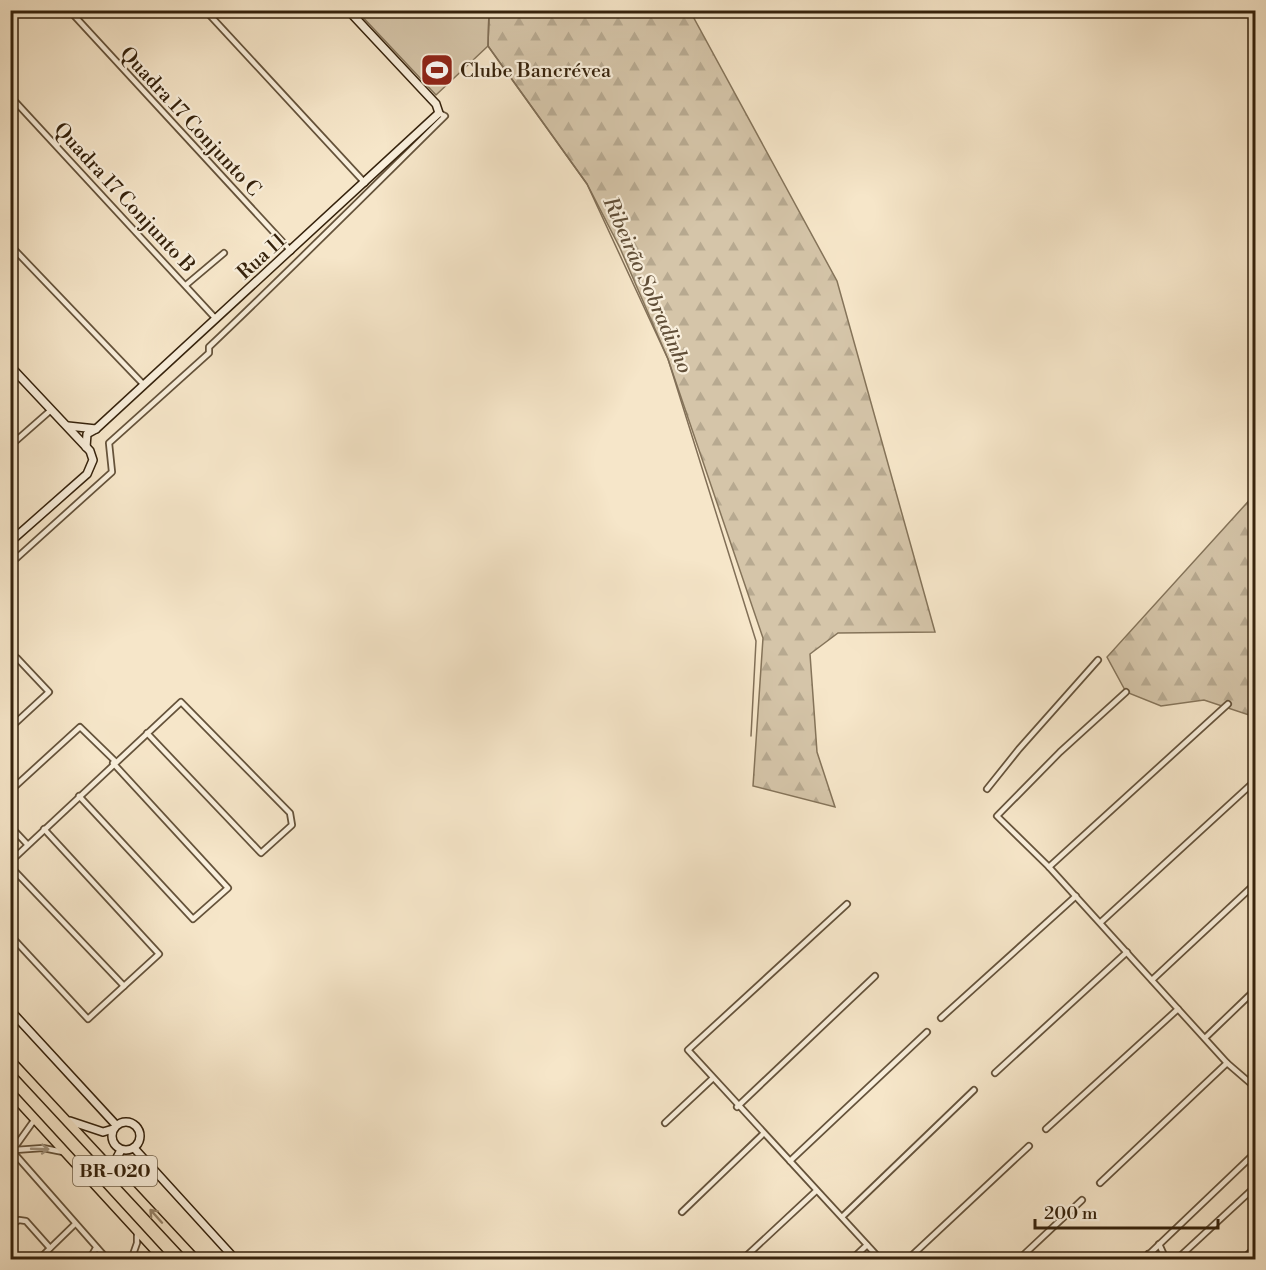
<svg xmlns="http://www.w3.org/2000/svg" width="1266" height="1270" viewBox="0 0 1266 1270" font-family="'Libre Bodoni',serif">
<defs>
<pattern id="forest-firs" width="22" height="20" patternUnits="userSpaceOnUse" patternTransform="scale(1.5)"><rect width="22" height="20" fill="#d5c5a9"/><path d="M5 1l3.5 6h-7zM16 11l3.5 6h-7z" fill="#b7a990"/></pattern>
</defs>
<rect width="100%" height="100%" fill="#f6e6c9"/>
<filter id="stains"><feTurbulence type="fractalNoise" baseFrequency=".00333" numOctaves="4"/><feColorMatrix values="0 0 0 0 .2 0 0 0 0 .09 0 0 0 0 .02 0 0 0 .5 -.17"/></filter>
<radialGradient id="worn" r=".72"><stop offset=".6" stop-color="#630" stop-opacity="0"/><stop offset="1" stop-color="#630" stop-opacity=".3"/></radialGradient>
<g fill="url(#forest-firs)" stroke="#85745a" stroke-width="1.5">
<path d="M 489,11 L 690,11 L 837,281 L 935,632 L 838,633 L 810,654 L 817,752 L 835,807 L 753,786 L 763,638 L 668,359 L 620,248 L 587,184 L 488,46 Z"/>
<path d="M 1255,494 L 1255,717 L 1204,700 L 1161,706 L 1126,692 L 1107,657 Z"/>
</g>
<path fill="#d5c5a9" stroke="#85745a" stroke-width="1.5" d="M 357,11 L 489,11 L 488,46 L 436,95 Z"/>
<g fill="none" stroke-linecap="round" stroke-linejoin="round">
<path stroke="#816f57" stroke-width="1.5" d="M 489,10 L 488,46 L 587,184 L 668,359 L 756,641 L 751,736"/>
<defs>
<g id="street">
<path d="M 69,10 L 291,251"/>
<path d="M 205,10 L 365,183"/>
<path d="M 10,96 L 216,319"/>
<path d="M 10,245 L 144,385"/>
<path d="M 186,285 L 224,253"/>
<path d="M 10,446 L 51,410"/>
<path d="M 10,564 L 112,472 L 109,443 L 209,353 L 209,347 C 289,271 366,194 445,116 L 439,113"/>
<path d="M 10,659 L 17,658 L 49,692 L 10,728"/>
<path d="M 1126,692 L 1060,752 L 997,816 L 1049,867 L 1227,1063 L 1256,1088"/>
<path d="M 987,789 L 1019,749 L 1098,660"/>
<path d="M 10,791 L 80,727 L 115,761"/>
<path d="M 79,796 L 193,919 L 228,888 L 113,763"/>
<path d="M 10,826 L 27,844"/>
<path d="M 10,862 L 181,702 L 290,813 L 292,825 L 261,853 L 147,733"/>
<path d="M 10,866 L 124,986"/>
<path d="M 1049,867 L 1228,704"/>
<path d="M 847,904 L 688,1050 L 881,1260"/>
<path d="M 1101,922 L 1256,780"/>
<path d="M 10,935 L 88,1019 L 159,954 L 44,829"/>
<path d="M 1152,980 L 1256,883"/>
<path d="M 941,1018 L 1076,896"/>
<path d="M 1205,1038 L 1256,989"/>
<path d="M 995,1073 L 1127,952"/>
<path d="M 737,1107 L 875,976"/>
<path d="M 665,1123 L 712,1079"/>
<path d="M 1046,1129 L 1178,1009"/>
<path d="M 15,1150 L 43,1148 L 63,1152"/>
<path d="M 13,1152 L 108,1260"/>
<path d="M 10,1154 L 35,1119"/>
<path d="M 790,1161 L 927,1032"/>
<path d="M 1100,1183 L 1227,1063"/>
<path d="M 682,1212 L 763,1134"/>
<path d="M 842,1217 L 974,1090"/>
<path d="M 10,1226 L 19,1220 L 26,1221 L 50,1248"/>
<path d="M 1159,1244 L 1164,1255 L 1173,1260"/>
<path d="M 1148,1254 L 1158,1260"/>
<path d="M 38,1260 L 75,1224"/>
<path d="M 89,1260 L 96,1248"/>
<path d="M 131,1260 L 137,1243 L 137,1231"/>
<path d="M 742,1260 L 816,1191"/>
<path d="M 851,1260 L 867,1245"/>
<path d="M 907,1260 L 1029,1146"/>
<path d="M 1018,1260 L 1082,1200"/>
<path d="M 1143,1260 L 1256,1152"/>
<path d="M 1176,1260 L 1256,1186"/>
<path d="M 1242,1260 L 1256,1247"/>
</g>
<g id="secondary">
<path d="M 10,366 L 90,451 L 93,460 L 87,474 L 10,542"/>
<path d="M 68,426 L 96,429"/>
<path d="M 86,447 L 87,434 L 96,429 L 439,113 L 436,104 L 348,10"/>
<path d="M 10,1010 L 116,1125"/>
<path d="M 70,1121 L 103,1132 L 113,1129"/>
<circle cx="126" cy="1136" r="14"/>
<path d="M 134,1148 L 236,1260"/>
<path d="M 117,1173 L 114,1163 L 121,1150"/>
</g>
<g id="highway">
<path d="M 10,1060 L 196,1260"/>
<path d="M 10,1092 L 164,1260"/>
</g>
</defs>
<use href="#street" stroke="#65533b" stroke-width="8"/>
<use href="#secondary" stroke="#35220c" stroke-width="10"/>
<use href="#highway" stroke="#35220c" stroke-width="11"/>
<use href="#street" stroke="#f9efdc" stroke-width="4.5"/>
<use href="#secondary" stroke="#f9efdc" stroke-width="7"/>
<use href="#highway" stroke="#f6e6c9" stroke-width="8"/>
</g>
<defs><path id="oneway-shaft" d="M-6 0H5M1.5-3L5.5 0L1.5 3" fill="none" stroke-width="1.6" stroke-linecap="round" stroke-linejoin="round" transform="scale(1.5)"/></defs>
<use stroke="#a1937e" href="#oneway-shaft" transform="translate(40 1149) rotate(2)"/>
<use stroke="#96846a" href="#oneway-shaft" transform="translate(156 1216) rotate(-132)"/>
<defs>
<symbol id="stadium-square" viewBox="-11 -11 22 22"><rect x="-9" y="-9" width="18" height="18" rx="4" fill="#8f2418" stroke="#f9efdc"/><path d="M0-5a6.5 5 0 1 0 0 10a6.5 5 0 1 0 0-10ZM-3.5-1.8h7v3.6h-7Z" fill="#fff"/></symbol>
</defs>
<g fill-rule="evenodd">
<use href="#stadium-square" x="418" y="51" width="38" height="38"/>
</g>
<g text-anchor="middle" stroke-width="4.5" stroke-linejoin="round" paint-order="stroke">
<rect fill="#f9efdc" stroke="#70604a" stroke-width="1.5" x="73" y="1156" width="84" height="30" rx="4.5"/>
<g font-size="18" font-weight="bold" fill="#35220c">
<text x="115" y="1177">BR-020</text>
</g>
<g font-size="20" fill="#35220c" stroke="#f9efdc" text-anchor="start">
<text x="460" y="77">Clube Bancrévea</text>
</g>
<g font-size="20" fill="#35220c" stroke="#f9efdc">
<text transform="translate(191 121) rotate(47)" y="7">Quadra 17 Conjunto C</text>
<text transform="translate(125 197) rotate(47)" y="7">Quadra 17 Conjunto B</text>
<text transform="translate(261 256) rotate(-42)" y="7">Rua 11</text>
</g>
<g font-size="21" font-style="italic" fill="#614f38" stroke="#f9efdc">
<text transform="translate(648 285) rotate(66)" y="7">Ribeirão Sobradinho</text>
</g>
</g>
<rect width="1266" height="1270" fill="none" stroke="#f6e6c9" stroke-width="36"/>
<rect x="12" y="12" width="1242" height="1246" fill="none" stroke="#35220c" stroke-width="3"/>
<rect x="18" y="18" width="1230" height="1234" fill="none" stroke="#35220c" stroke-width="1.5"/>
<path d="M1035 1219v9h183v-9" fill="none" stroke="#35220c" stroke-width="3"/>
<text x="1044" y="1219" font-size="18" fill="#35220c" stroke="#f9efdc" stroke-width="4.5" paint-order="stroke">200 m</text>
<rect width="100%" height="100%" filter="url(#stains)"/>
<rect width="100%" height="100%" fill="url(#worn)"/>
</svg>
